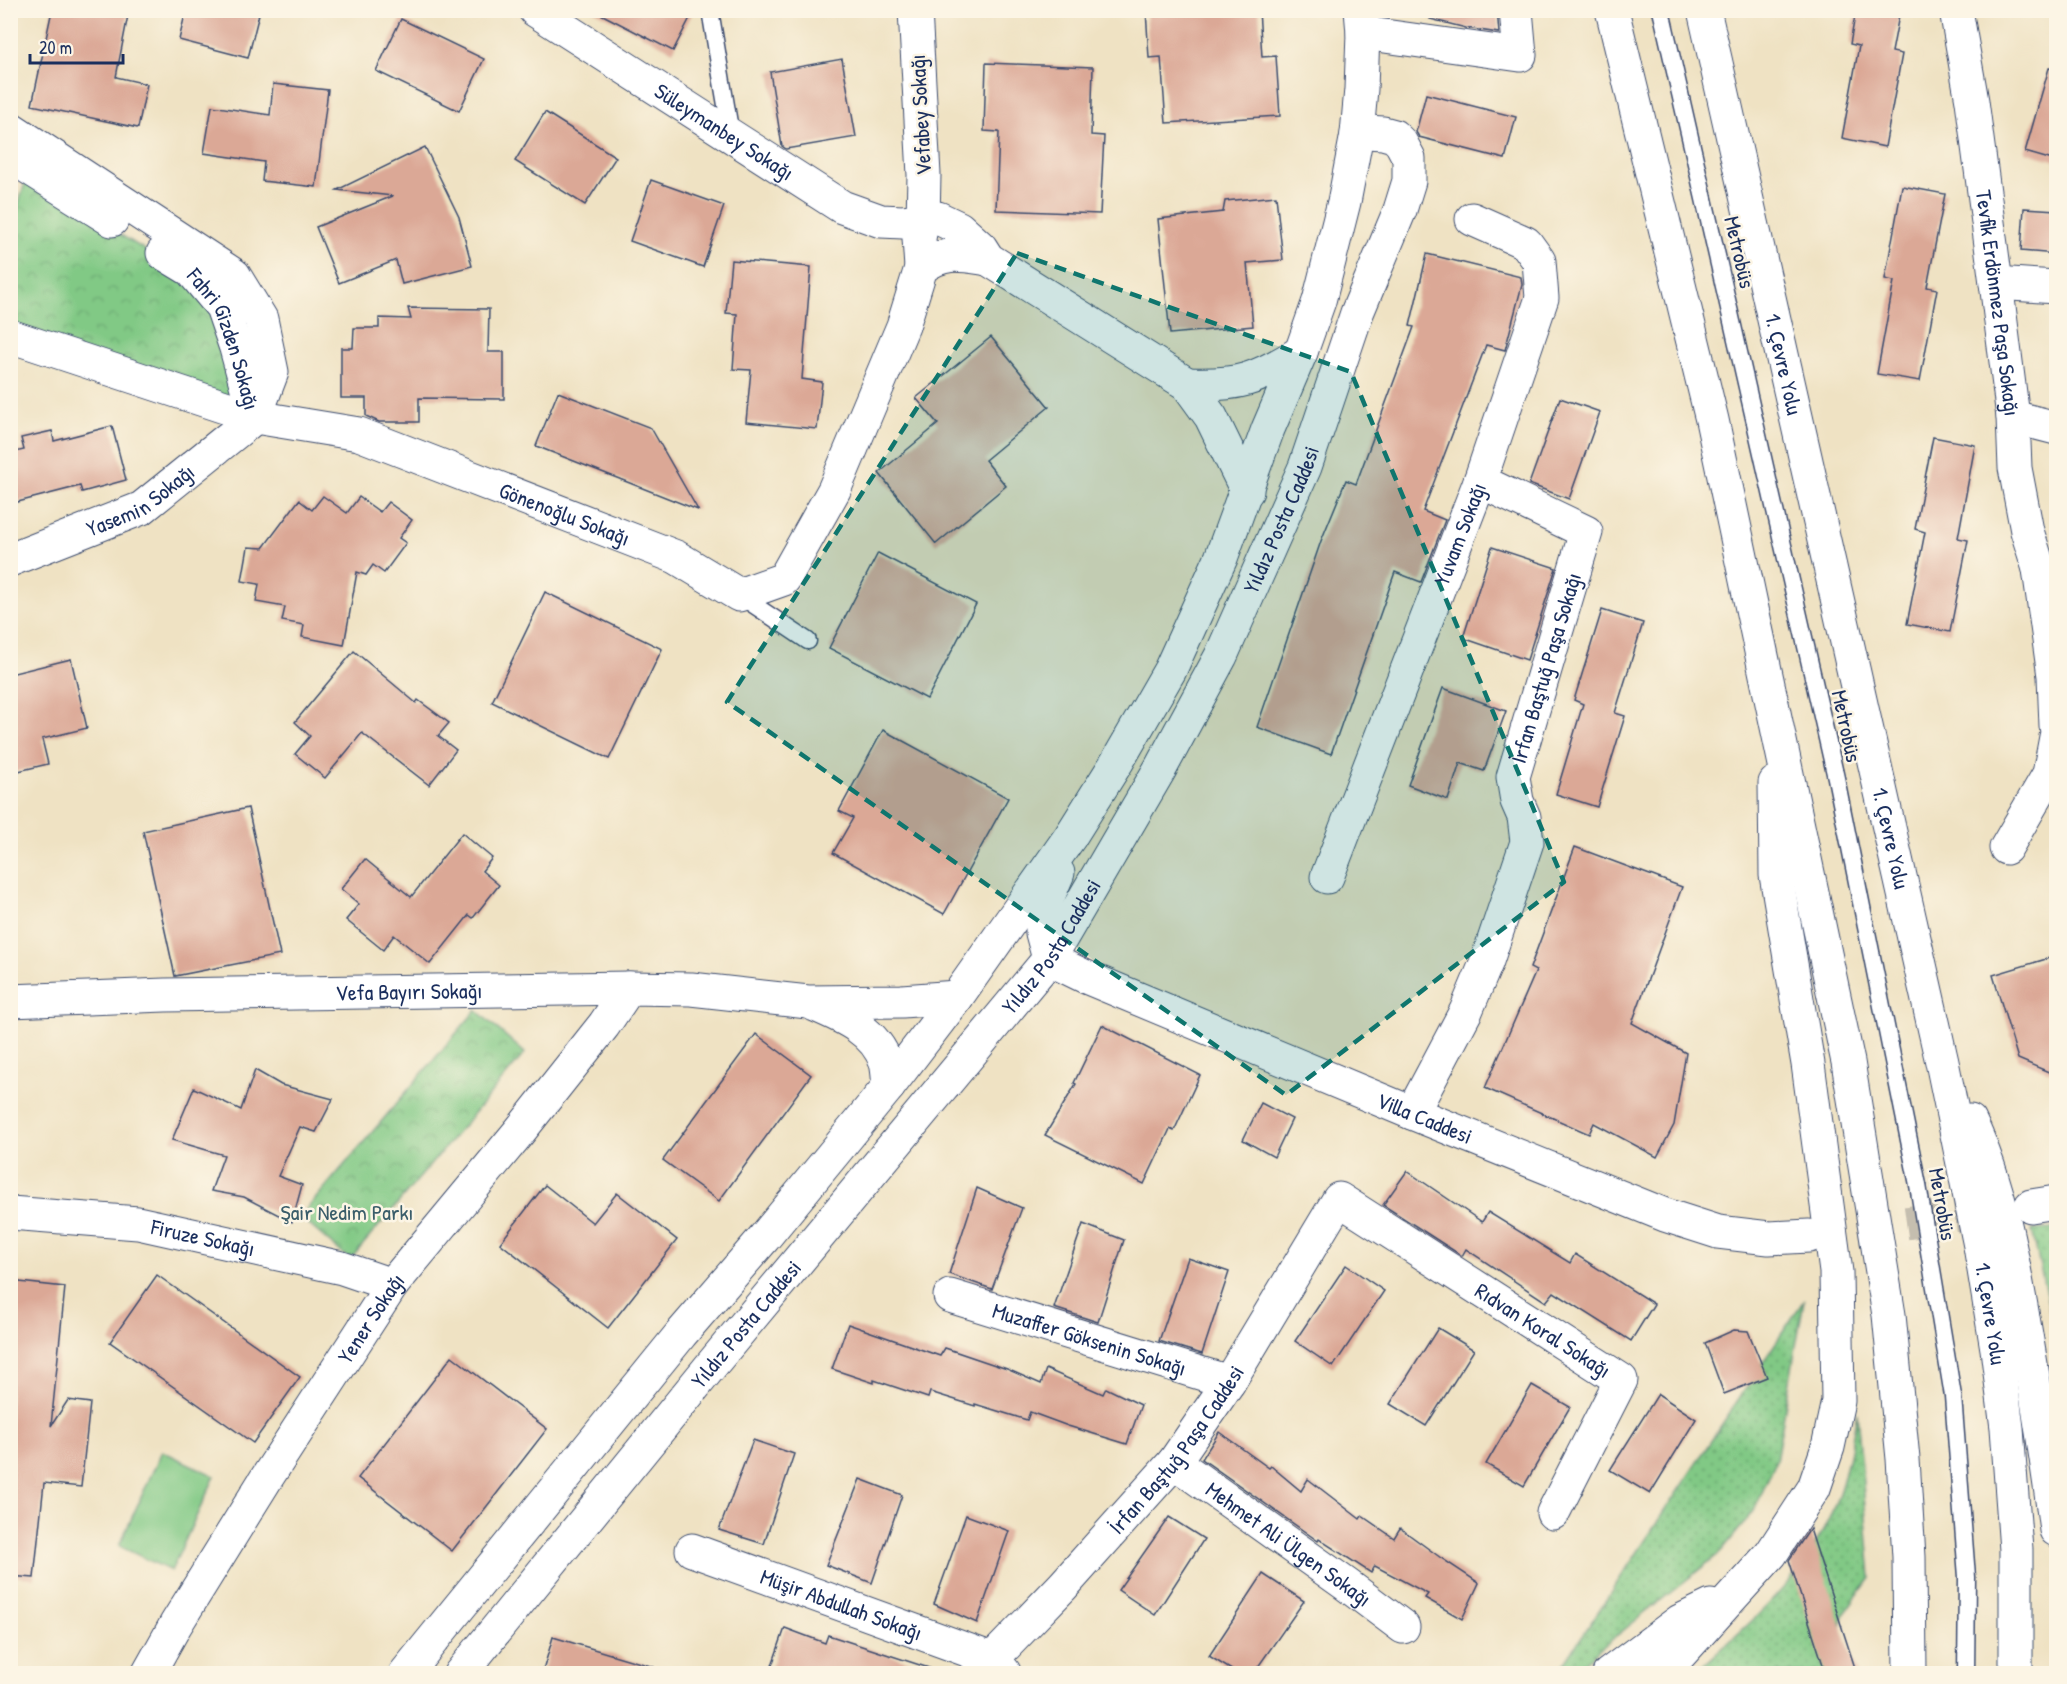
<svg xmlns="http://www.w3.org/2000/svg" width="2067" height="1684" viewBox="0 0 2067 1684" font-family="'Patrick Hand',sans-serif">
<defs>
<pattern id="grass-dots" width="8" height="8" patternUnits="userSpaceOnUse" patternTransform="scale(1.5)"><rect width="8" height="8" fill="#81c985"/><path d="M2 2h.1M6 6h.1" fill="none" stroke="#69a470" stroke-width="1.8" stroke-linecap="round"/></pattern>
<pattern id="park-crowns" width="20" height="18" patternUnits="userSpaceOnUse" patternTransform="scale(1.5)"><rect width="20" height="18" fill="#81c985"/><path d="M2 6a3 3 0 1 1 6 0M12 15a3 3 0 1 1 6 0" fill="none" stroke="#69a470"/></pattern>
</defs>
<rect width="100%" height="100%" fill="#fcf5e5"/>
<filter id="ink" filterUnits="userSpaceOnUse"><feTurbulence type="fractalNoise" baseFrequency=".0167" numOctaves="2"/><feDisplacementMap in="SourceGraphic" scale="12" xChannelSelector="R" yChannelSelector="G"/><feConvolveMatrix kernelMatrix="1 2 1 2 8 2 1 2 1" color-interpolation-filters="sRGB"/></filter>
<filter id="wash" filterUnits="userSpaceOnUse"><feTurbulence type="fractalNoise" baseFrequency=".008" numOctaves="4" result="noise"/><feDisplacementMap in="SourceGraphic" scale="24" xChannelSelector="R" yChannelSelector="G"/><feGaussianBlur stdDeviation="1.35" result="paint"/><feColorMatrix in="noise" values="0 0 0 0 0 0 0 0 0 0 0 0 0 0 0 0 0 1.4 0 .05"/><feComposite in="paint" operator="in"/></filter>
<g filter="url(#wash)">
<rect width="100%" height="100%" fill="#efe2c3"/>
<g fill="url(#grass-dots)" stroke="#4e7c72" stroke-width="1.5">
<path d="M 2054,1229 L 2056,1242 L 2056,1339 L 2032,1230 Z"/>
<path d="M 1804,1300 L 1776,1460 L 1754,1511 L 1720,1553 L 1570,1673 L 1557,1674 Z"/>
<path d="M 1857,1413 L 1871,1577 C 1862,1590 1850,1602 1844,1616 C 1837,1634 1840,1655 1840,1673 L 1694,1674 C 1752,1621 1814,1571 1839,1493 C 1848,1467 1852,1439 1857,1413 Z"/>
</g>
<g fill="url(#park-crowns)" stroke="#4e7c72" stroke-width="1.5">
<path d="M 27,177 L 205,287 L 242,405 L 11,329 L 11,226 Z"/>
<path d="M 476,1010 L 525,1053 L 350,1260 L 300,1217 Z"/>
</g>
<path fill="#81c985" stroke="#4e7c72" stroke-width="1.5" d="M 162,1451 L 215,1476 L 171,1571 L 119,1546 Z"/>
<g id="blocks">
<g fill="#dba896">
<path d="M 52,10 L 129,10 L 116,77 L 147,84 L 138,128 L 32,105 Z"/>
<path d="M 186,10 L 260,10 L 248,58 L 179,40 Z"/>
<path d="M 593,10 L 694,10 L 673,51 Z"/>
<path d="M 1146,10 L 1259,10 L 1262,57 L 1276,56 L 1280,116 L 1166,123 L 1161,57 L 1149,58 Z"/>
<path d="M 1431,10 L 1497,10 L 1499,33 L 1466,28 L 1430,19 Z"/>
<path d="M 1856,10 L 1900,10 L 1892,52 L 1902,54 L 1885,147 L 1842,138 L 1859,46 L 1850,44 Z"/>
<path d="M 401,19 L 484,59 L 459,111 L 376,71 Z"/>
<path d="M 842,59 L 856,137 L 786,149 L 782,146 L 770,72 Z"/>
<path d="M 986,63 L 1093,67 L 1091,135 L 1104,136 L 1100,214 L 996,210 L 999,132 L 984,131 Z"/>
<path d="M 2049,68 L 2056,69 L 2056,161 L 2025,152 Z"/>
<path d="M 273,84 L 328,90 L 316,187 L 262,181 L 264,162 L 204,153 L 212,106 L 270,115 Z"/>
<path d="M 1426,94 L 1516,117 L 1505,159 L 1419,137 L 1416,132 Z"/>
<path d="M 545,112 L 616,157 L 585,205 L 515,161 Z"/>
<path d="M 425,147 L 459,217 L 472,266 L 402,284 L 396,260 L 339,283 L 316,227 L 393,196 L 337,190 Z"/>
<path d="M 651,180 L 724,206 L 703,267 L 630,241 Z"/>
<path d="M 1902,186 L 1945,194 L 1927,287 L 1937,289 L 1920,381 L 1877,374 L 1894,281 L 1885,279 Z"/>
<path d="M 1276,196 L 1283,260 L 1247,263 L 1253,326 L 1170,334 L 1158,219 L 1223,212 L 1225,201 Z"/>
<path d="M 2024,208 L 2056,210 L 2056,254 L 2021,251 Z"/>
<path d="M 1427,254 L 1521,277 L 1522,285 L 1505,350 L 1486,345 L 1423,511 L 1445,520 L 1421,582 L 1395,572 L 1331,754 L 1257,727 L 1321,541 L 1346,480 L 1356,484 L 1414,327 L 1410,326 Z"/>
<path d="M 731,260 L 811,267 L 802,379 L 822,382 L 817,429 L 746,422 L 751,370 L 733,369 L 737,314 L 726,313 Z"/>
<path d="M 408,308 L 489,309 L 488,352 L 504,352 L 504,399 L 419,398 L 419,422 L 379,422 L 366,416 L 366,398 L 341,398 L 341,348 L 353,348 L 354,328 L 379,328 L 379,318 L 411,319 Z"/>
<path d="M 991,337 L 1049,407 L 985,460 L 1006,486 L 936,544 L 879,473 L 938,424 L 916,398 Z"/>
<path d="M 558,392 L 651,428 L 698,510 L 536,446 Z"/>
<path d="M 1560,398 L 1600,412 L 1569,499 L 1529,484 Z"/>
<path d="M 112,426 L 126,480 L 82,492 L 80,486 L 10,504 L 10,453 L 24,450 L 21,438 L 52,431 L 54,441 Z"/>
<path d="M 1933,437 L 1975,445 L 1958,538 L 1968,540 L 1950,632 L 1907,624 L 1925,532 L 1915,529 Z"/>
<path d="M 323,496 L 347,513 L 359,497 L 380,512 L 388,502 L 412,520 L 399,538 L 406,543 L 384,573 L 373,565 L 366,575 L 357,572 L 344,645 L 302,637 L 304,625 L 282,621 L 285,607 L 256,602 L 259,584 L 242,581 L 248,547 L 263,548 L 299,500 L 312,510 Z"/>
<path d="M 1492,547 L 1556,568 L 1527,660 L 1463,638 Z"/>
<path d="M 878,553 L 976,604 L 927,699 L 829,648 Z"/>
<path d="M 545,592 L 662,649 L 609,759 L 492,702 Z"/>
<path d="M 1602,610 L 1643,623 L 1615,713 L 1625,716 L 1597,807 L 1556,794 L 1583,704 L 1574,700 Z"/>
<path d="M 354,651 L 416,703 L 418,700 L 449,723 L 438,736 L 456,750 L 429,785 L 362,733 L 325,778 L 295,754 L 310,736 L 295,722 Z"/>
<path d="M 71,659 L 87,728 L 42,739 L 48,764 L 10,773 L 10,674 Z"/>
<path d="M 1443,688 L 1506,711 L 1484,771 L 1460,763 L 1448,800 L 1408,785 Z"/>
<path d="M 883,730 L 1008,798 L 944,914 L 833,853 L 853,818 L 839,811 Z"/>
<path d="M 248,808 L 280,955 L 175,976 L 143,831 Z"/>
<path d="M 462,833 L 492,858 L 482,871 L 499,885 L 473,918 L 469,915 L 430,964 L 394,935 L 383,950 L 346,920 L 359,904 L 341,889 L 365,859 L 411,897 Z"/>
<path d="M 1575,847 L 1682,887 L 1632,1023 L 1686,1053 L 1674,1125 L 1657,1157 L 1594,1123 L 1589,1134 L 1485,1088 L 1536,971 L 1530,968 Z"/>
<path d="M 2056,956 L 2056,1075 L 2018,1059 L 1993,975 Z"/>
<path d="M 1102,1025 L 1200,1075 L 1174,1131 L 1170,1129 L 1144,1184 L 1045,1135 L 1076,1084 L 1074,1083 Z"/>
<path d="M 756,1034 L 811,1075 L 719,1201 L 663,1160 Z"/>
<path d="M 255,1070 L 281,1085 L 333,1099 L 316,1132 L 300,1127 L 278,1176 L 302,1185 L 292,1222 L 244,1197 L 211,1191 L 224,1155 L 172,1140 L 194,1088 L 241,1110 Z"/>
<path d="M 1261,1103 L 1292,1119 L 1274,1157 L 1243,1140 Z"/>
<path d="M 1407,1171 L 1482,1222 L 1488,1212 L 1570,1263 L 1575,1254 L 1654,1304 L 1631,1341 L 1554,1292 L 1546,1302 L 1466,1249 L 1462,1256 L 1383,1205 Z"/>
<path d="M 545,1185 L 593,1223 L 617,1193 L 677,1240 L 608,1328 L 500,1243 Z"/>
<path d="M 977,1188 L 1022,1208 L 992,1289 L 949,1274 Z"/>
<path d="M 1083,1224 L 1124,1240 L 1098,1322 L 1054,1308 Z"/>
<path d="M 1188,1258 L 1229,1272 L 1202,1354 L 1159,1341 Z"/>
<path d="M 1346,1265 L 1384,1291 L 1333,1367 L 1295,1341 Z"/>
<path d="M 157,1275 L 300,1377 L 253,1443 L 110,1342 Z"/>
<path d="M 10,1281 L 65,1287 L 51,1426 L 68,1400 L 90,1403 L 81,1487 L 44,1483 L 34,1578 L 10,1576 Z"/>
<path d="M 848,1324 L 940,1356 L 945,1348 L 1007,1369 L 1041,1384 L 1046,1369 L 1103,1394 L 1106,1388 L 1141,1405 L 1127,1444 L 1068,1426 L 1030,1412 L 1027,1420 L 975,1404 L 975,1406 L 930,1392 L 928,1398 L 874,1380 L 874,1383 L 832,1369 Z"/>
<path d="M 1438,1328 L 1474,1350 L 1426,1426 L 1390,1404 Z"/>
<path d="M 1734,1330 L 1748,1331 L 1767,1377 L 1724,1394 L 1705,1343 Z"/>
<path d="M 452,1356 L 547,1429 L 452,1551 L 358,1478 Z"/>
<path d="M 1532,1385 L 1570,1407 L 1524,1486 L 1486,1464 Z"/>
<path d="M 1658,1394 L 1696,1419 L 1650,1494 L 1610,1470 Z"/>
<path d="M 1219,1432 L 1269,1468 L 1271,1466 L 1301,1491 L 1308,1479 L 1360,1519 L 1362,1516 L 1394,1538 L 1400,1528 L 1441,1558 L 1479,1583 L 1462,1619 L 1425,1598 L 1428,1594 L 1375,1566 L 1371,1573 L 1319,1539 L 1318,1541 L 1202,1459 Z"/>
<path d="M 753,1440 L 794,1454 L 764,1544 L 719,1530 Z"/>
<path d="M 860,1479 L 902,1495 L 872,1583 L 826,1565 Z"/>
<path d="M 966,1515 L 1009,1531 L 977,1623 L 934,1604 Z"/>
<path d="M 1169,1517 L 1204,1539 L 1155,1615 L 1118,1590 Z"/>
<path d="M 1810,1529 L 1857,1674 L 1826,1674 L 1789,1560 Z"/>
<path d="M 1263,1574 L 1304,1601 L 1253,1674 L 1238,1674 L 1209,1656 Z"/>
<path d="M 785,1628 L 825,1643 L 828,1635 L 932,1669 L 931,1674 L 769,1674 Z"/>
<path d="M 553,1637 L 654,1667 L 653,1674 L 542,1674 Z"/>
</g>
</g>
</g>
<g filter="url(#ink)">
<use href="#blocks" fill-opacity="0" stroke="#3b4a6d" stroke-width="1.5"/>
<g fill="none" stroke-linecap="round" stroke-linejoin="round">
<path stroke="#c5beaf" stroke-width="33" stroke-dasharray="33 16" stroke-linecap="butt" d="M 1809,1236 L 2001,1210"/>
<defs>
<g id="service">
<path d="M 710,10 L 731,135"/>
<path d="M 1661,10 L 1836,778 L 1918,1185"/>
<path d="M 739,595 L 808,641"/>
</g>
<g id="minor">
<path id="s1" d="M 535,10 L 842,207 L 881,221 L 903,222 L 938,218 L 959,228 L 981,248 L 988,259 L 1187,384 L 1211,417 L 1247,491"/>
<path id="s2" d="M 1956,10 L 1972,101 L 1996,283 L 2013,417 L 2015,468 L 2027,531 L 2039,569 L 2056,587"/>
<path d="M 1363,33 L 1520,55 L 1516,10"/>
<path d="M 10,128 L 234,275 L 261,319 L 272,372 L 255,417"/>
<path d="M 10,156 L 112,220"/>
<path id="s3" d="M 163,253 L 191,270 L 222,307 L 236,348 L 255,417"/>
<path d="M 921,268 C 945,250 961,255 988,259"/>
<path d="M 1996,283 L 2056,287"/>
<path id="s4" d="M 10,336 L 255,417 L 359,434 L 676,557 L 739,595 L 784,579 L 834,490 L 903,326 L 921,268 L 919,238 L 923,220 L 924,175 L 915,10"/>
<path d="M 1187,384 C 1239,386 1256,380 1301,352"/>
<path d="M 2013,417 L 2056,428"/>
<path id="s5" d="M 10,560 L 142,508 L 255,417"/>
<path d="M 2039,569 L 2054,676 L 2056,726"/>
<path d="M 2006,848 L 2049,774 L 2056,737"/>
<path id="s6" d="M 1327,877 L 1480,481 L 1542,298 L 1539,261 L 1526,243 L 1472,219"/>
<path id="s7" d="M 1412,1113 L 1466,1011 L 1487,961 L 1527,842 L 1524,817 L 1517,801 L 1513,777 L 1586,532 L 1480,481"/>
<path id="s8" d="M 10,1213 L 138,1223 L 342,1268 L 392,1285"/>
<path id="s9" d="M 950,1296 L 1229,1382"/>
<path id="s10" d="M 1174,1462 L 1347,1585 L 1403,1627"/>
<path id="s11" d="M 692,1550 L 992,1659 L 1004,1672"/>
<path id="s12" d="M 148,1674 L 176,1624 L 266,1479 L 392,1285 L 519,1132 L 604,1025 L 629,988"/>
<path id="s13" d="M 978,1674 L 1063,1586 L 1174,1462 L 1229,1382 L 1339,1199 L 1621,1380 L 1553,1513"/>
</g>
<g id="tertiary">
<path id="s14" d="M 10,1001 L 165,995 L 629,988 L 691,989 L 808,1002 L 902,1001 L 957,997"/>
<path d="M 815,1005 C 843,1017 876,1031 886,1063 C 888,1070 888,1079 889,1086"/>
</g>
<g id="secondary">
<path id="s15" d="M 1049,959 L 1086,977 L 1412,1113 L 1665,1215 L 1718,1232 L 1769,1238 L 1809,1236"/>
<path d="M 2031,1206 L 2056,1202"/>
</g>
<g id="primary">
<path d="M 1049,959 L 1042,933 L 1042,911 L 1058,873"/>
<path d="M 405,1674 L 681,1334 L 764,1238 L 889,1086 L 957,997 L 1070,837 L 1117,762 L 1170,670 L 1221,558 L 1268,429 L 1301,352 L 1319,301 L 1344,202 L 1357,134 L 1361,89 L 1363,33 L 1361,10"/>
<path id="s16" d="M 460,1674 L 714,1362 L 1049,959 L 1160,769 L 1221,656 L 1305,467 L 1357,313 L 1400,210 L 1409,181 L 1409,158 L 1401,143 L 1394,136 L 1383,133 L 1367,132 L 1357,134"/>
</g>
<g id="trunk">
<path d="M 1612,10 L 1712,420 L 1848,1062 L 1889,1315 L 1903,1459 L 1909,1557 L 1910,1674"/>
<path id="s17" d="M 1704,10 L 1942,1062 L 1980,1246 L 1997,1349 L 2007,1428 L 2016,1550 L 2016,1674"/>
<path d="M 1970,1121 C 2000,1184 2012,1254 2024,1323 C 2036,1392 2047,1461 2056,1530"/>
<path d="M 1609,1674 L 1680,1621 L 1711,1606"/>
<path d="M 1662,1674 L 1771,1554 L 1814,1488 L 1828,1447 L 1838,1401 L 1836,1272 L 1808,1064 L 1776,875 L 1775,783"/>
</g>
</defs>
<use href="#service" stroke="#3b4a6d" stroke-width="19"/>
<use href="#minor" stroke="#3b4a6d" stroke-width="35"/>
<use href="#tertiary" stroke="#3b4a6d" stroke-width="35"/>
<use href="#secondary" stroke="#3b4a6d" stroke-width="35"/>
<use href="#primary" stroke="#3b4a6d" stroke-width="35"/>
<use href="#trunk" stroke="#3b4a6d" stroke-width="35"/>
<use href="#service" stroke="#fff" stroke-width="16"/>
<use href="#minor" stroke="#fff" stroke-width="33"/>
<use href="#tertiary" stroke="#fff" stroke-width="33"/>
<use href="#secondary" stroke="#fff" stroke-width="33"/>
<use href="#primary" stroke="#fff" stroke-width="33"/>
<use href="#trunk" stroke="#fff" stroke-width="33"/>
<defs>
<path id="service-bridge" d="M 1918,1185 L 1953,1396 L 1967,1577 L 1966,1674"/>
</defs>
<use href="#service-bridge" stroke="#3b4a6d" stroke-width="19" stroke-linecap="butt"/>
<use href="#service-bridge" stroke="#fff" stroke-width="16"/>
</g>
</g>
<path fill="#0f766e" fill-opacity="0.2" stroke="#0f766e" stroke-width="4.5" stroke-dasharray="12 8" stroke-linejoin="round" d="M 1017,253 L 1351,372 L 1564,882 L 1286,1095 L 727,702 Z"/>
<g text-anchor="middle" stroke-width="5" stroke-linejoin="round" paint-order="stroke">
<g font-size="22" fill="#1b2f5e" stroke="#fcf5e5">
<text transform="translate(920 115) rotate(-93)" y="8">Vefabey Sokağı</text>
<text dy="8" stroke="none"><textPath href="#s1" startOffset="225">Süleymanbey Sokağı</textPath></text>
<text transform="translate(1740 252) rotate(77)" y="8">Metrobüs</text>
<text dy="8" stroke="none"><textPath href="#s2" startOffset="296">Tevfik Erdönmez Paşa Sokağı</textPath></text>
<text dy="8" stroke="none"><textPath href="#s3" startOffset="111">Fahri Gizden Sokağı</textPath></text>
<text dy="8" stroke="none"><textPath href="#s17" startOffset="363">1. Çevre Yolu</textPath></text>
<text dy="8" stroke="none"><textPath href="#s5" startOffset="144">Yasemin Sokağı</textPath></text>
<text dy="8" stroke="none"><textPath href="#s4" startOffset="584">Gönenoğlu Sokağı</textPath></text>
<text dy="8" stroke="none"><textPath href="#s16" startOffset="1424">Yıldız Posta Caddesi</textPath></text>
<text dy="8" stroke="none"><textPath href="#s6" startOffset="368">Yuvam Sokağı</textPath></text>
<text dy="8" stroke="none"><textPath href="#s7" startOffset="476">İrfan Baştuğ Paşa Sokağı</textPath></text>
<text transform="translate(1847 726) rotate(78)" y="8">Metrobüs</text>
<text dy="8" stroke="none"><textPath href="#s17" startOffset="849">1. Çevre Yolu</textPath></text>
<text dy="8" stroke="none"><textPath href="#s16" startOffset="938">Yıldız Posta Caddesi</textPath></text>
<text dy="8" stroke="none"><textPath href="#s14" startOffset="399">Vefa Bayırı Sokağı</textPath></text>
<text dy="8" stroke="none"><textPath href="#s15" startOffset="408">Villa Caddesi</textPath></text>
<text transform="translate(1943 1204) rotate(80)" y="8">Metrobüs</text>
<text dy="8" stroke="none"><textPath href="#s8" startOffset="195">Firuze Sokağı</textPath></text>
<text dy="8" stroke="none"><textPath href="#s17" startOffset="1335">1. Çevre Yolu</textPath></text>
<text dy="8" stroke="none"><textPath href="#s12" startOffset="420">Yener Sokağı</textPath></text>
<text dy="8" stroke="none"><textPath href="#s16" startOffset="452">Yıldız Posta Caddesi</textPath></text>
<text dy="8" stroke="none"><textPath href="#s13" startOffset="842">Rıdvan Koral Sokağı</textPath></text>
<text dy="8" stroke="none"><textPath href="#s9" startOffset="146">Muzaffer Göksenin Sokağı</textPath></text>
<text dy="8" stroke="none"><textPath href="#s13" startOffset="300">İrfan Baştuğ Paşa Caddesi</textPath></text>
<text dy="8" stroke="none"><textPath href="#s10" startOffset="141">Mehmet Ali Ülgen Sokağı</textPath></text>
<text dy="8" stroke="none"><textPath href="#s11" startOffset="159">Müşir Abdullah Sokağı</textPath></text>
</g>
<g font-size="22" fill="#3a5d6a" stroke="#fcf5e5">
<text x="347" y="1220">Şair Nedim Parkı</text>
</g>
</g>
<rect width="2067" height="1684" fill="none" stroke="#fcf5e5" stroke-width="36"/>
<path d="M30 54v9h93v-9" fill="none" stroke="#1b2f5e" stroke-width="3"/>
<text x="39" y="54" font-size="18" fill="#1b2f5e" stroke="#fcf5e5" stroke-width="4.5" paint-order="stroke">20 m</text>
</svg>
